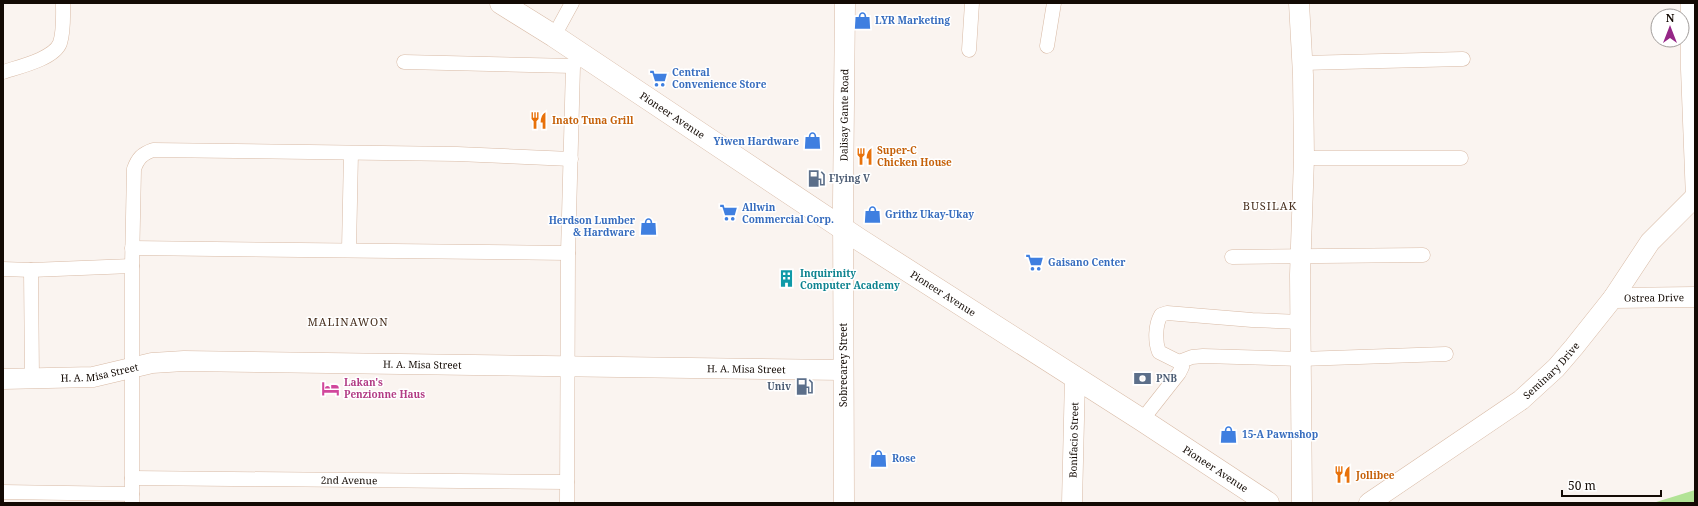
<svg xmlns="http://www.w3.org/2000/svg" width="1698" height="506" viewBox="0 0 1698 506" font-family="'Noto Serif',serif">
<rect width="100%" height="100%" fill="#faf4f0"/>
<path fill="#b2e396" d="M 1695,490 L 1695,503 L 1653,503 Z"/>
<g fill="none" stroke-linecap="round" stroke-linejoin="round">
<defs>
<g id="street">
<path d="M 1688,3 L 1688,69 L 1693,199"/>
<path d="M 554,36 L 572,3"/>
<path d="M 1047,46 L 1054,3"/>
<path d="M 969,50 L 972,3"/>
<path d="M 404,62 L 573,66"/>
<path d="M 1302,63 L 1463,59"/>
<path d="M 3,72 C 18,67 54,59 60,43 C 64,31 63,15 63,3"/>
<path d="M 1304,158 L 1461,158"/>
<path d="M 132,248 L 568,253"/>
<path d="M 349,249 L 351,153"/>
<path d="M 1232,257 L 1423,255"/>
<path d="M 3,269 L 31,270 L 132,266"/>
<path d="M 31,270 L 32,379"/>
<path d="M 1179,362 L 1192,357 L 1203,356 L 1301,359 L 1446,354"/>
<path d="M 1142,420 L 1179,373 L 1182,367 L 1179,362 L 1159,352 C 1155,342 1155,325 1161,315 L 1167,313 L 1252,320 L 1301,322"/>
<path id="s1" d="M 132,478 L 567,482"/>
<path d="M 3,492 L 132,494"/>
<path d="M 132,503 L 132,266 L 134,169 C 138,158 142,154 153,150 L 457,154 L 571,159"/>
<path d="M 567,503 L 568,253 L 573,66 L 581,54"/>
</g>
<g id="secondary">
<path d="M 1299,3 L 1303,75 L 1304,158 L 1300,275 L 1302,503"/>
<path id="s2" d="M 1613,298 L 1695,297"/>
<path id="s3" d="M 3,379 L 93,377 L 152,363 L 184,361 L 843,370"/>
<path id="s4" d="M 844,503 L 843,203 L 845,3"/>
<path id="s5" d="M 1072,503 L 1075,377"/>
<path id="s6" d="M 1369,503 L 1521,400 L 1556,368 L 1574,347 L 1613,298 L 1650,242 L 1695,197"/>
</g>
<g id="highway">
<path id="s7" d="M 501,3 L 554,36 L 860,240 L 1142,420 L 1268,503"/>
</g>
</defs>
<use href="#street" stroke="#d8baa5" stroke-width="15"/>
<use href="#secondary" stroke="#d8baa5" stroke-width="21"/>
<use href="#highway" stroke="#d8baa5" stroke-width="23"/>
<use href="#street" stroke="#fff" stroke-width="14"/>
<use href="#secondary" stroke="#fff" stroke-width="20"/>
<use href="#highway" stroke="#fff" stroke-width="22"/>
</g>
<defs>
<symbol id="shop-bare" viewBox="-9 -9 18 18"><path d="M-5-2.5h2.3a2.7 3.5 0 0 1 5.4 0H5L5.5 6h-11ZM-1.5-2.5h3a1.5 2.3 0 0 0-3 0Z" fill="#3f7fe0" stroke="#fff" stroke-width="2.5" paint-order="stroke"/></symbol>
<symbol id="supermarket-bare" viewBox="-9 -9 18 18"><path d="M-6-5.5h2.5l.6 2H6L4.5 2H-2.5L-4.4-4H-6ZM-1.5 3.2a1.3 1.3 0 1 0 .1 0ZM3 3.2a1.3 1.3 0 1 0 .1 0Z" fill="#3f7fe0" stroke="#fff" stroke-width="2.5" paint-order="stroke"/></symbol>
<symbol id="restaurant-bare" viewBox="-9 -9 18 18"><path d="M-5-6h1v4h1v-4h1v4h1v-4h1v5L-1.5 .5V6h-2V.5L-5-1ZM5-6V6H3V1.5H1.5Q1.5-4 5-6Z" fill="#e8710a" stroke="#fff" stroke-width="2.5" paint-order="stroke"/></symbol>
<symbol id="fuel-bare" viewBox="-9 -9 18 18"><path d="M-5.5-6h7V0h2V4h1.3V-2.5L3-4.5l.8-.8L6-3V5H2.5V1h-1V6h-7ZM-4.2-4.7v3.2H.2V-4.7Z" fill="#5c6f8a" stroke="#fff" stroke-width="2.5" paint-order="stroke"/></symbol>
<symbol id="building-bare" viewBox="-9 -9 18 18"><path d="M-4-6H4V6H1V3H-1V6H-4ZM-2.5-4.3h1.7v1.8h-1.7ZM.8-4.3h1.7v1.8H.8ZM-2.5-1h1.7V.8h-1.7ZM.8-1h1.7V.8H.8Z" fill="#0f9aa8" stroke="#fff" stroke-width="2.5" paint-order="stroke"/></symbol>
<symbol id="bank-bare" viewBox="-9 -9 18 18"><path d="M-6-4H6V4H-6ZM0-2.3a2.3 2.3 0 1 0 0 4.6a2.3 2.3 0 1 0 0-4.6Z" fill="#5c6f8a" stroke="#fff" stroke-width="2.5" paint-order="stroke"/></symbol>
<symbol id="hotel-bare" viewBox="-9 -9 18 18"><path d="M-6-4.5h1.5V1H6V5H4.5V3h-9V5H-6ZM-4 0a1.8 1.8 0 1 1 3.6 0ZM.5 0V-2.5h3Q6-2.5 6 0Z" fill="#d1479c" stroke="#fff" stroke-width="2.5" paint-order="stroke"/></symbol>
</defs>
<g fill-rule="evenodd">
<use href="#shop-bare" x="850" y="8" width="25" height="25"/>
<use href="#supermarket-bare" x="646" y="66" width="25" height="25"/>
<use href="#restaurant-bare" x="526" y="108" width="25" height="25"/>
<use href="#shop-bare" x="800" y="128" width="25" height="25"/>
<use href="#restaurant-bare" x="852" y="144" width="25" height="25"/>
<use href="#fuel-bare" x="804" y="166" width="25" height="25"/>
<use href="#supermarket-bare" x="716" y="200" width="25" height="25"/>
<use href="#shop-bare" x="860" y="202" width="25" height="25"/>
<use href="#shop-bare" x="636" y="214" width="25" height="25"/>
<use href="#supermarket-bare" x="1022" y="250" width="25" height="25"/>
<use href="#building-bare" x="774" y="266" width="25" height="25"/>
<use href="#bank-bare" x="1130" y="366" width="25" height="25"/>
<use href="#fuel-bare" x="792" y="374" width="25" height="25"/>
<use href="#hotel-bare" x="318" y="376" width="25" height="25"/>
<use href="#shop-bare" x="1216" y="422" width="25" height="25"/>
<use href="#shop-bare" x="866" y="446" width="25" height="25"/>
<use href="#restaurant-bare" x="1330" y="462" width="25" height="25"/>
</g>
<g text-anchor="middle" stroke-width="3" stroke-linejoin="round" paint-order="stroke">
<g font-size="10" font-weight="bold" fill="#366cbe" stroke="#fff" text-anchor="start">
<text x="875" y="24">LYR Marketing</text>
<text x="672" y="76">Central<tspan x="672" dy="12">Convenience Store</tspan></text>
<text x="799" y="145" text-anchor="end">Yiwen Hardware</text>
<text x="742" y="211">Allwin<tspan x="742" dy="12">Commercial Corp.</tspan></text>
<text x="885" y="218">Grithz Ukay-Ukay</text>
<text x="635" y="224" text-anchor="end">Herdson Lumber<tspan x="635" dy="12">&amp; Hardware</tspan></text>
<text x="1048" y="266">Gaisano Center</text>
<text x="1242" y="438">15-A Pawnshop</text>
<text x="892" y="462">Rose</text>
</g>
<g font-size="10" fill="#130a04" stroke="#fff">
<text dy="4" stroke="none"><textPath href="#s7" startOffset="205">Pioneer Avenue</textPath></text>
<text dy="4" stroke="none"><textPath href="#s4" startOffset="388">Dalisay Gante Road</textPath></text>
<text dy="4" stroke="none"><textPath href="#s7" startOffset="529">Pioneer Avenue</textPath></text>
<text dy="4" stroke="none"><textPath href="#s2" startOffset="41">Ostrea Drive</textPath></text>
<text dy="4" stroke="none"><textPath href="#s3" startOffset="421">H. A. Misa Street</textPath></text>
<text transform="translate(843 365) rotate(-90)" y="4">Sobrecarey Street</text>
<text dy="4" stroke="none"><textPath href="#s3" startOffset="745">H. A. Misa Street</textPath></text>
<text dy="4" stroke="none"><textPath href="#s6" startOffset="226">Seminary Drive</textPath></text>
<text dy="4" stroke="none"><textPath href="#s3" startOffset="97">H. A. Misa Street</textPath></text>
<text dy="4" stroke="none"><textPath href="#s5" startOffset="63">Bonifacio Street</textPath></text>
<text dy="4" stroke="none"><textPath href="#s7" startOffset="853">Pioneer Avenue</textPath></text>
<text dy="4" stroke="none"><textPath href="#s1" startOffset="217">2nd Avenue</textPath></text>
</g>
<g font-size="10" font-weight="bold" fill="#c56008" stroke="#fff" text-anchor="start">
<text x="552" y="124">Inato Tuna Grill</text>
<text x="877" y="154">Super-C<tspan x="877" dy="12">Chicken House</tspan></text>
<text x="1356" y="479">Jollibee</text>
</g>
<g font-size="10" font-weight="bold" fill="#4e5e75" stroke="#fff" text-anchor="start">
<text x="829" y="182">Flying V</text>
<text x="1156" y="382">PNB</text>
<text x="791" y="390" text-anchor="end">Univ</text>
</g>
<g font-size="10" font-weight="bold" fill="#0d838f" stroke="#fff" text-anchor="start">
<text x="800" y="277">Inquirinity<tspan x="800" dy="12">Computer Academy</tspan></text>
</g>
<g font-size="10" font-weight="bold" fill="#b23c85" stroke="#fff" text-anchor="start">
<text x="344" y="386">Lakan's<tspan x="344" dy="12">Penzionne Haus</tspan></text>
</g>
<g font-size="11" letter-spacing="1" fill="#493120" stroke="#fff">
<text x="1270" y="210">BUSILAK</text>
<text x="348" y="326">MALINAWON</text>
</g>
</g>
<rect width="1698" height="506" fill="none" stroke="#130a04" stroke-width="8"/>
<g transform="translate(1670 28)"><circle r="19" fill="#ffffff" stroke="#a19d9b"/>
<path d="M0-3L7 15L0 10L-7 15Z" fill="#962787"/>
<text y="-6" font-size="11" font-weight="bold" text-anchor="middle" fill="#130a04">N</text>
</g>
<path d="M1562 490v6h99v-6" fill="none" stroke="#130a04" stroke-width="2"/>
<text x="1568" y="490" font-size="12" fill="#130a04" stroke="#ffffff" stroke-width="3" paint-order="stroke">50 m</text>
</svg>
